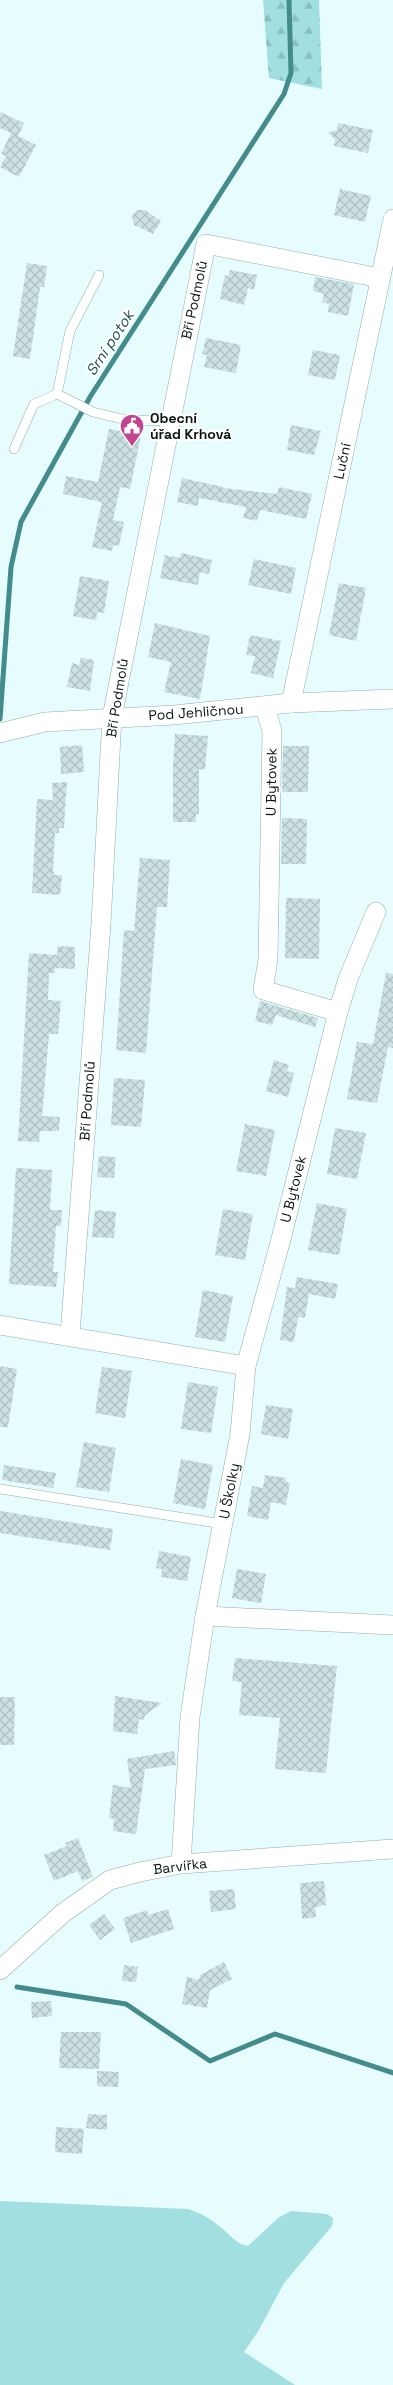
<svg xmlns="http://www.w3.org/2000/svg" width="393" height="2385" viewBox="0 0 393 2385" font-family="'Space Grotesk',sans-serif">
<defs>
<pattern id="forest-firs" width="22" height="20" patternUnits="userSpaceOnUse" patternTransform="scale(1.25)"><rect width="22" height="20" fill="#a2dfe0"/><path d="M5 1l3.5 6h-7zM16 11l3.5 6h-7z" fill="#8abebf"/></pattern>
<pattern id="building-cross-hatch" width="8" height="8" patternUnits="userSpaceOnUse" patternTransform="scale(1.25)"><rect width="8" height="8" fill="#cce2e2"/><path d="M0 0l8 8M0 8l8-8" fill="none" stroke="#aec1c1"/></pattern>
</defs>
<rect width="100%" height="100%" fill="#e6fcfd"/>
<path fill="#a2dfe0" d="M 0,2201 L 188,2209 C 202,2213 214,2221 225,2231 C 233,2238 236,2243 248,2246 L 278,2218 L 291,2211 L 327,2214 L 333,2218 L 332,2226 L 284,2283 L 259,2330 L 244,2352 L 295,2385 L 0,2385 Z"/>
<path fill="url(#forest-firs)" d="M 263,0 L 319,0 L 322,89 L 269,78 Z"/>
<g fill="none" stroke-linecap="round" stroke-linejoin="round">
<g stroke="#448b8c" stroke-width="5">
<path d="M 0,719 L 11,567 L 21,522 L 90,397 L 284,94 L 291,73 L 289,0"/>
<path d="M 17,1987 L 126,2004 L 210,2061 L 275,2034 L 393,2073"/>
</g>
</g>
<g fill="url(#building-cross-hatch)">
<path d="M 0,112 L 24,123 L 18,136 L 36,145 L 19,177 L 0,167 L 6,156 L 1,154 L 11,133 L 0,128 Z"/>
<path d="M 338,123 L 373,130 L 368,153 L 334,146 L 335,139 L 328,133 L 337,130 Z"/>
<path d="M 340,189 L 371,196 L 365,222 L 334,215 Z"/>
<path d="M 137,210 L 145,210 L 161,221 L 153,234 L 134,225 L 132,216 Z"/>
<path d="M 27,263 L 47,266 L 44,287 L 40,287 L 30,359 L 13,356 Z"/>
<path d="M 230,270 L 257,275 L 254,290 L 248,288 L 244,305 L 220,299 L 225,275 L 228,276 Z"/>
<path d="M 315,277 L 354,284 L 348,316 L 328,312 L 329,304 L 322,302 L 324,294 L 313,291 Z"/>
<path d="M 206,338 L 241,345 L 236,373 L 204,367 L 207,355 L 202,354 Z"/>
<path d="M 313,350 L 340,355 L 335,380 L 308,375 Z"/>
<path d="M 291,425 L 321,431 L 314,455 L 287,450 Z"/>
<path d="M 109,429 L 141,435 L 130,489 L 120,487 L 113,520 L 124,522 L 119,546 L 113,545 L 112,551 L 92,547 L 102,502 L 63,494 L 66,476 L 98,482 Z"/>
<path d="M 182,478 L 223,487 L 223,488 L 277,494 L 279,487 L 312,494 L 306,519 L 260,510 L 257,521 L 243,518 L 246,507 L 199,498 L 198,506 L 177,502 Z"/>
<path d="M 181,553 L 212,560 L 209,574 L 200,572 L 198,585 L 160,578 L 165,555 L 180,558 Z"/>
<path d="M 254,559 L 296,568 L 291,594 L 248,585 Z"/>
<path d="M 80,576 L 109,581 L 104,613 L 97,612 L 96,620 L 73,616 Z"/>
<path d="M 339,583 L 366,588 L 356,641 L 329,635 Z"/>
<path d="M 155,623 L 210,636 L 200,699 L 164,692 L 171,662 L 148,657 Z"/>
<path d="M 250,635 L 281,641 L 273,678 L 251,673 L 255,656 L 246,655 Z"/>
<path d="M 81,658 L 94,660 L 90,691 L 67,687 L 72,663 L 79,665 Z"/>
<path d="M 175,734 L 208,736 L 205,770 L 199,769 L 199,814 L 196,814 L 196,822 L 173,822 L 173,767 Z"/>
<path d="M 82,745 L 84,772 L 61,774 L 60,747 Z"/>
<path d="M 283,746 L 309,746 L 308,792 L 282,792 Z"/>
<path d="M 67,782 L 64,828 L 59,828 L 59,833 L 55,833 L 53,869 L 54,875 L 62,875 L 60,895 L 32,893 L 37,799 L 53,800 L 52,783 Z"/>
<path d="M 282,818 L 307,819 L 306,864 L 281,864 Z"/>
<path d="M 140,858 L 170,860 L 167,907 L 157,907 L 146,1053 L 116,1050 L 124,930 L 134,931 Z"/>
<path d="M 286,898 L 320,899 L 319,959 L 285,958 Z"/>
<path d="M 58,946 L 75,947 L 75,969 L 55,968 L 55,973 L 49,973 L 48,1000 L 61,1001 L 58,1034 L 49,1034 L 42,1116 L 60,1117 L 59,1131 L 40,1131 L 39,1142 L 18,1141 L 29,953 L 57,955 Z"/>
<path d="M 386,973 L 393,974 L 393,1048 L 388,1047 L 377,1103 L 347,1099 L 357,1042 L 373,1044 Z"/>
<path d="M 260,1001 L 318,1018 L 315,1027 L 276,1015 L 272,1025 L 255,1021 Z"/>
<path d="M 274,1060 L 289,1065 L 287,1071 L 294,1073 L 288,1097 L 266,1091 Z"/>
<path d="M 114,1078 L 145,1080 L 141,1127 L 111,1125 Z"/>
<path d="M 245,1124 L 275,1130 L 266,1176 L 236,1171 Z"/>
<path d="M 335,1128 L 366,1133 L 357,1179 L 327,1174 Z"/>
<path d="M 99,1156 L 116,1157 L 114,1178 L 97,1177 Z"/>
<path d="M 16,1168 L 52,1170 L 50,1210 L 62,1210 L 61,1226 L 56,1226 L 53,1272 L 58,1272 L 56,1287 L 9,1284 Z"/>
<path d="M 317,1203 L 347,1209 L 339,1255 L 308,1250 Z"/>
<path d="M 223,1209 L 253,1214 L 245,1260 L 215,1255 Z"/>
<path d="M 95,1210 L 116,1212 L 114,1238 L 92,1237 Z"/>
<path d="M 297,1277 L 338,1284 L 335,1299 L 309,1294 L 305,1318 L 298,1317 L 294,1342 L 280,1340 L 287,1287 L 295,1288 Z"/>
<path d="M 203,1290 L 233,1296 L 225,1342 L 195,1337 Z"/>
<path d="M 0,1366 L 17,1369 L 8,1427 L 0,1427 Z"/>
<path d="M 102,1367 L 132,1371 L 125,1418 L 95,1413 Z"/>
<path d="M 188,1382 L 218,1387 L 211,1433 L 181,1429 Z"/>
<path d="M 266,1405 L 293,1409 L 288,1439 L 261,1434 Z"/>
<path d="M 84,1442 L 116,1448 L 109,1492 L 76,1487 Z"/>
<path d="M 181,1459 L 213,1465 L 205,1509 L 173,1503 Z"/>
<path d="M 4,1465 L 56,1473 L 53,1488 L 2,1480 Z"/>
<path d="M 265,1475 L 286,1478 L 286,1482 L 290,1483 L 286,1505 L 271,1502 L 268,1520 L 247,1516 L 252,1486 L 263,1488 Z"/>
<path d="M 0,1511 L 113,1529 L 110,1550 L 0,1533 Z"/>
<path d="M 159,1551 L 191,1557 L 187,1581 L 161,1577 L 162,1569 L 156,1568 Z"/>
<path d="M 237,1569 L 266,1574 L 261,1603 L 232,1598 Z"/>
<path d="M 235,1658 L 337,1666 L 326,1773 L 275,1769 L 280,1718 L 239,1715 L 242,1682 L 232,1681 Z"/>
<path d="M 115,1696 L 162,1703 L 145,1715 L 144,1720 L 139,1719 L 137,1734 L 113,1731 Z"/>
<path d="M 0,1697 L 15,1697 L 14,1745 L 0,1745 Z"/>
<path d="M 174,1751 L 176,1765 L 145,1769 L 136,1834 L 113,1831 L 114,1819 L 109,1818 L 113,1785 L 131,1788 L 127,1759 Z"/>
<path d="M 78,1838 L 93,1877 L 82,1881 L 78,1871 L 54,1881 L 44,1855 L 67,1846 L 65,1843 Z"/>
<path d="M 324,1881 L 326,1905 L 315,1907 L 316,1917 L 302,1919 L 300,1883 Z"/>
<path d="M 234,1889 L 236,1909 L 211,1912 L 209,1891 Z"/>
<path d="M 168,1909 L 174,1929 L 131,1943 L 123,1918 L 147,1910 L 148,1915 Z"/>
<path d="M 104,1914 L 115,1929 L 100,1940 L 89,1925 Z"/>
<path d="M 224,1962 L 232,1979 L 210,1990 L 207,2008 L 182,2004 L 187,1977 L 199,1980 L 200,1975 Z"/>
<path d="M 124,1965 L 138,1967 L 136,1982 L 122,1981 Z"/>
<path d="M 51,2001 L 52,2016 L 32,2018 L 31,2002 Z"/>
<path d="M 61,2032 L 101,2032 L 99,2069 L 59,2068 Z"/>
<path d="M 97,2071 L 119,2072 L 118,2087 L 97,2086 Z"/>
<path d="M 88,2114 L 107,2115 L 107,2130 L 86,2128 Z"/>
<path d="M 56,2127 L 84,2129 L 82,2154 L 55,2152 Z"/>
</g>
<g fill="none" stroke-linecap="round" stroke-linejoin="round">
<defs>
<g id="lane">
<path d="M 99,275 L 70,331 L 57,394 L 93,412 L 126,420 L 169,421"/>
<path d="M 14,449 L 34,404 L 57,394"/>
<path d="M 0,1489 L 223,1524"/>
</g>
<g id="street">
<path d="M 291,703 L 393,219"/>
<path d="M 265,707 L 272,731 L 268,959 L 263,990 L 338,1012"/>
<path d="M 0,733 L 45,722 L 174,715 L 291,703 L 393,699"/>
<path d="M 0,1325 L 246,1366"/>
<path d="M 70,1335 L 101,924 L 112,717 L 206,244 L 380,278"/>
<path d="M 205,1616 L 393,1625"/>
<path d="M 181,1864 L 190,1717 L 205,1616 L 240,1434 L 246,1366 L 280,1243 L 338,1012 L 348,979 L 376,912"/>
<path d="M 0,1970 L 63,1913 L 110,1880 L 140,1872 L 181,1864 L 393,1849"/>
</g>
</defs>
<use href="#lane" stroke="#96abab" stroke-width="10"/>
<use href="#street" stroke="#96abab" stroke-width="20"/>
<use href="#lane" stroke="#fff" stroke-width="9"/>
<use href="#street" stroke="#fff" stroke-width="19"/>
</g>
<defs>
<symbol id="civic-pin" viewBox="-11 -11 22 30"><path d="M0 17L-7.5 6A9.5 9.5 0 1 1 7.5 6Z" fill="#c34490" stroke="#fff"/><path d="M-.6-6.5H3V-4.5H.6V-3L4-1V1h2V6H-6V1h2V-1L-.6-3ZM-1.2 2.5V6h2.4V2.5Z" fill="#fff"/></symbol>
</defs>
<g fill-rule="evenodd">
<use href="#civic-pin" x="118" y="412" width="28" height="38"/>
</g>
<g text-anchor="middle" stroke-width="4" stroke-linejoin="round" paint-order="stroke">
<g font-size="14" fill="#0d1515" stroke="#fff">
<text transform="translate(194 300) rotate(-78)" y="5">Bří Podmolů</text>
<text transform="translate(342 461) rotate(-78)" y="5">Luční</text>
<text transform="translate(117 698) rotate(-81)" y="5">Bří Podmolů</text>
<text transform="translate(196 712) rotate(-4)" y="5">Pod Jehličnou</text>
<text transform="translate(271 782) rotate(-89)" y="5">U Bytovek</text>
<text transform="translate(87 1101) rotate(-86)" y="5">Bří Podmolů</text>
<text transform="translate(293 1189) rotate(-76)" y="5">U Bytovek</text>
<text transform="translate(229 1491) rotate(-79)" y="5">U Školky</text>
<text transform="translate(180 1866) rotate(-7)" y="5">Barvířka</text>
</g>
<g font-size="14" font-weight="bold" fill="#0d1515" stroke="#fff" text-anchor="start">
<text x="150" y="423">Obecní<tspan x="150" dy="16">úřad Krhová</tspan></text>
</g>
<g font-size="15" font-style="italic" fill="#224f50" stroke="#fff">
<text transform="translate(110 343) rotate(-57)" y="5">Srní potok</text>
</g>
</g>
</svg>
